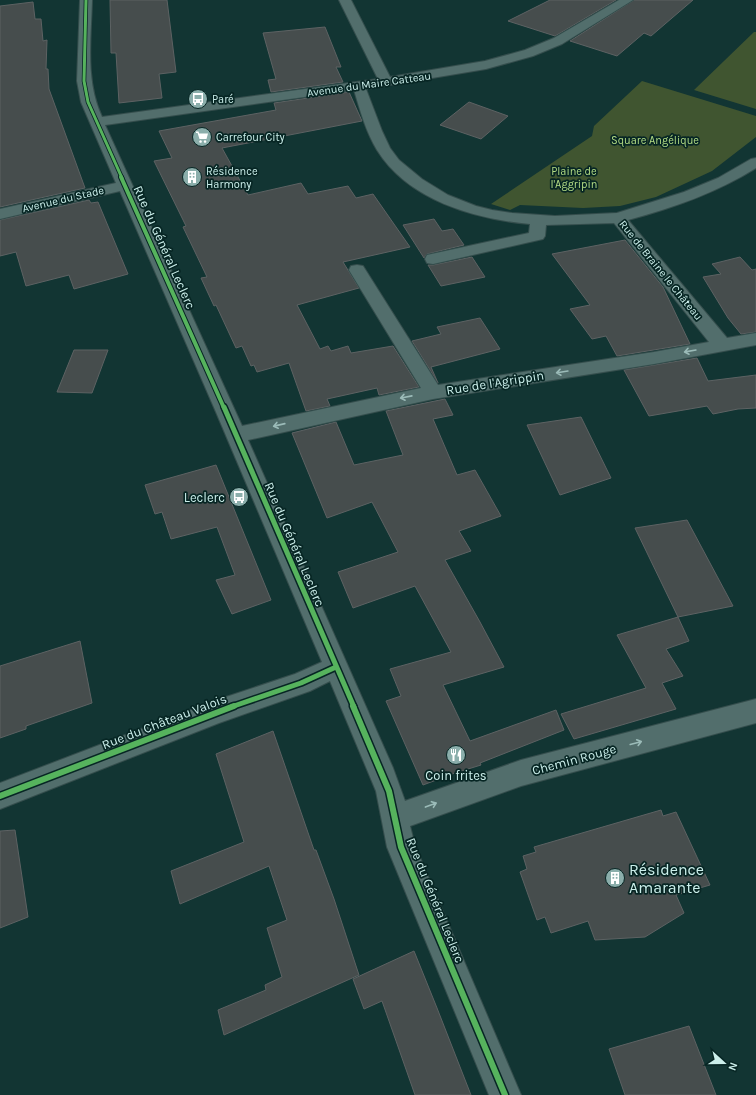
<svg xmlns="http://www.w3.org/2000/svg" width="756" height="1095" viewBox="0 0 756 1095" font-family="Karla,sans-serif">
<rect width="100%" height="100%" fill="#123533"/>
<g fill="#405530">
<path d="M 754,32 L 756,32 L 756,109 L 694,90 Z"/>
<path d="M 642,81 L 756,116 L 756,137 L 712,171 L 656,197 L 620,206 L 583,208 L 520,205 L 510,210 L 491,204 L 592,136 L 594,126 Z"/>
</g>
<g fill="#464d4d" stroke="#5d6263">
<path d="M 110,0 L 167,0 L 176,72 L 159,74 L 162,98 L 119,103 L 116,53 L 111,53 Z"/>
<path d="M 550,0 L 616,0 L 555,36 L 508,21 Z"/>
<path d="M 634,0 L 693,0 L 651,36 L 644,33 L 617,56 L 570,41 Z"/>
<path d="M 33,2 L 35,19 L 41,19 L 43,41 L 47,40 L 46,69 L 48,69 L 49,89 L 85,188 L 0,207 L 0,6 Z"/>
<path d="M 325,27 L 341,67 L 336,67 L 343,82 L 271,92 L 268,80 L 276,79 L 263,33 Z"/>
<path d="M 349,92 L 362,121 L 222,148 L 248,195 L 301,183 L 308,194 L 348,186 L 356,198 L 373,194 L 410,247 L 343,262 L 359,288 L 297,305 L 320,349 L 328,346 L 331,351 L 348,346 L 351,353 L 393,346 L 419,387 L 379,395 L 377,388 L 327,399 L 330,406 L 306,411 L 289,363 L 257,372 L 254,365 L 251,366 L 242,346 L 236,348 L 216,305 L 214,306 L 201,278 L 207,277 L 183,227 L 186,226 L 154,161 L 172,158 L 159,131 L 276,110 L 274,103 Z"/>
<path d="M 469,102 L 508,116 L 481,139 L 440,125 Z"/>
<path d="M 89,200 L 91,203 L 98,202 L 128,274 L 74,289 L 69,275 L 26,286 L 16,252 L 0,256 L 0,220 Z"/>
<path d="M 434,219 L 442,231 L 453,229 L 464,245 L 427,254 L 424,258 L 403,225 Z"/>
<path d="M 625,240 L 663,287 L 690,344 L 617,356 L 606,336 L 592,339 L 570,309 L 590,305 L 552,254 Z"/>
<path d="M 472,257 L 485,277 L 441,286 L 428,265 L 433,265 Z"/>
<path d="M 740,257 L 752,270 L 756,269 L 756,332 L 741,334 L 728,318 L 703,277 L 721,274 L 712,264 Z"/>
<path d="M 480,318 L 500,349 L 431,367 L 438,383 L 412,341 L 441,334 L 437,327 Z"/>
<path d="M 74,350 L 108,350 L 92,393 L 57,392 Z"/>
<path d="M 697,358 L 708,381 L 756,375 L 756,408 L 738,409 L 713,414 L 707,406 L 649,416 L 624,370 Z"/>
<path d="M 445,399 L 453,415 L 433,419 L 457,475 L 475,470 L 501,516 L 459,531 L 471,551 L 445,560 L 480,622 L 504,667 L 443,685 L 470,741 L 556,710 L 564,730 L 480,763 L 481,765 L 455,773 L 423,785 L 386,701 L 401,696 L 390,669 L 451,652 L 415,586 L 353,608 L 338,572 L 398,552 L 372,502 L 327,518 L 292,433 L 336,422 L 354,465 L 403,455 L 386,411 Z"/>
<path d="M 581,417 L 611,478 L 560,495 L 527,425 Z"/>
<path d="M 216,465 L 271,600 L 232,614 L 216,580 L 235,575 L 217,527 L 171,539 L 162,512 L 155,514 L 145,485 Z"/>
<path d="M 687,520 L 733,606 L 678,617 L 635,528 Z"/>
<path d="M 678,617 L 689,641 L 666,649 L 683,676 L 662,683 L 676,709 L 574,739 L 561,714 L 646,688 L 617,635 Z"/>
<path d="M 80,641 L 92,703 L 26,726 L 26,729 L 0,738 L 0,666 Z"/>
<path d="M 273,731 L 314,850 L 316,850 L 334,899 L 359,975 L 224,1035 L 218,1010 L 266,990 L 265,985 L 282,977 L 267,928 L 287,920 L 269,866 L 180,904 L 171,871 L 244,842 L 216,754 Z"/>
<path d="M 661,810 L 663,816 L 676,812 L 710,885 L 676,895 L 684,913 L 645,937 L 595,940 L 588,921 L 551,933 L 545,917 L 537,920 L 520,872 L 527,869 L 523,856 L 536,852 L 534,847 Z"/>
<path d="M 15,830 L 28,917 L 0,928 L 0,831 Z"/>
<path d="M 414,951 L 437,1008 L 471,1095 L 415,1095 L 382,1001 L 364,1009 L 353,979 Z"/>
<path d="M 689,1026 L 716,1095 L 625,1095 L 609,1049 Z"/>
</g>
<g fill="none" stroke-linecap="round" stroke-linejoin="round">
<defs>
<path id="minor" d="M 80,0 L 92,0 C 91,39 85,81 102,117 L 378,79 L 339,0 L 351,0 L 390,77 L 485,61 L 525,50 L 554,38 L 619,0 L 633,0 L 562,44 L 533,56 L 486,69 L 366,89 L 382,131 L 390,148 L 399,160 L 422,179 L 448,195 L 476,206 L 492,210 L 512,213 L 555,216 L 617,213 L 684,192 L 718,178 L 751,159 L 756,158 L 756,168 C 716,193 673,208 628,220 L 727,338 L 756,333 L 756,345 L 654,364 L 433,399 L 248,440 L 393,768 L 405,801 L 521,760 L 756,699 L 756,723 L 521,786 L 410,826 L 415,846 L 521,1095 L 489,1095 L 387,847 L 376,791 L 330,681 L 310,691 L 219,723 L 0,809 L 0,783 L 217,700 L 295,674 L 322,662 L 216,412 L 120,191 L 0,219 L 0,209 L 116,183 L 81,102 L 77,81 ZM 354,90 C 360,110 366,132 377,150 C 408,200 474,219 530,224 L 529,233 L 427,255 L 425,259 L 427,263 L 433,264 L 543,239 L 545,236 L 546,225 L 614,223 L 709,342 L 654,352 L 438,385 L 363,266 L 357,265 L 351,266 L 349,270 L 421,388 L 242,426 L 105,125 Z"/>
</defs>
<use href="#minor" stroke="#354e4d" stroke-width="2"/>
<use href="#minor" fill="#526e6c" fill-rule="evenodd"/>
<defs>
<path id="cycleway-far3" d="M 86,0 L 84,81 L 88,102 L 122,178"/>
<path id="cycleway-far2" d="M 121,177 L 224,408"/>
<g id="cycleway-far1">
<path d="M 224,407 L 354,707"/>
<path d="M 231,707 L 301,683 L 336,667"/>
</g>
<g id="cycleway">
<path d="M 353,706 L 389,791 L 401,847 L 505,1095"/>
<path d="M 0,796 L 234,706"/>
</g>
</defs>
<use href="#cycleway-far3" stroke="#072624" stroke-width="4.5"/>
<use href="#cycleway-far2" stroke="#072624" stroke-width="6"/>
<use href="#cycleway-far1" stroke="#072624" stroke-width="8"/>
<use href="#cycleway" stroke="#072624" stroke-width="9"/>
<use href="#cycleway-far3" stroke="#56b35d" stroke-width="3"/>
<use href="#cycleway-far2" stroke="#56b35d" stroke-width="4"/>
<use href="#cycleway-far1" stroke="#56b35d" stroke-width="5"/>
<use href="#cycleway" stroke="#56b35d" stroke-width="6"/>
</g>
<defs><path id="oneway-shaft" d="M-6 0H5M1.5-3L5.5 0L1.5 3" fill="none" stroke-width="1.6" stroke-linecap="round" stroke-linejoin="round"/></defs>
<g stroke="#9bbbb8">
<use href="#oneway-shaft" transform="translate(690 351) rotate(170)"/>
<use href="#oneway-shaft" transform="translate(562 372) rotate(171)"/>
<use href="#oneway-shaft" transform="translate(406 397) rotate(169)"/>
<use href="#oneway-shaft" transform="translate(279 425) rotate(167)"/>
<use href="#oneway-shaft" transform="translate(636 743) rotate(-15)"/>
<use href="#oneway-shaft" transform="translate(431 805) rotate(-20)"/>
</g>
<defs>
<symbol id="bus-disc" viewBox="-11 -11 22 22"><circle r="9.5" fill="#8baeab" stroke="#072624"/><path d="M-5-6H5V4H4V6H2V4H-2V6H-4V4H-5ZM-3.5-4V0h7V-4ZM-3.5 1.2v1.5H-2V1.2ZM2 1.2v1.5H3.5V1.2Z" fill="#fff"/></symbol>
<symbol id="supermarket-disc" viewBox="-11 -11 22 22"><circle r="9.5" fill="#8baeab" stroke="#072624"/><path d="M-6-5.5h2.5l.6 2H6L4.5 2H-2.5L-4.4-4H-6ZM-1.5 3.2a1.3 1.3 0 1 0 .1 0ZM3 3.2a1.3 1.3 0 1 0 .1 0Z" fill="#fff"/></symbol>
<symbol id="building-disc" viewBox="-11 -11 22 22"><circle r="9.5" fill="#8baeab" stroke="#072624"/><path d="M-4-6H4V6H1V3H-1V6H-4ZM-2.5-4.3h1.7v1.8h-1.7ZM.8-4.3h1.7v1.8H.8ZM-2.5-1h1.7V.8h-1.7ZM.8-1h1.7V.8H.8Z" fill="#fff"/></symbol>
<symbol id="restaurant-disc" viewBox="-11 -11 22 22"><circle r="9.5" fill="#8baeab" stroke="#072624"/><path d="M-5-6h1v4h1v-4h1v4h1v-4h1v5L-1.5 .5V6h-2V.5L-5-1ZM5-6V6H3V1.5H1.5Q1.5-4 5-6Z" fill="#fff"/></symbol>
</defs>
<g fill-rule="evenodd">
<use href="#bus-disc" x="187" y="88" width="22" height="22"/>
<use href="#supermarket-disc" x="191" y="126" width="22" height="22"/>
<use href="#building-disc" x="181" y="166" width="22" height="22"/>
<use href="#bus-disc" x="228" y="486" width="22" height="22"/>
<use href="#restaurant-disc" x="445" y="744" width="22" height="22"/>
<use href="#building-disc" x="604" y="867" width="22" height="22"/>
</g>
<g text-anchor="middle" stroke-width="3.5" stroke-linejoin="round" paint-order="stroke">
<g font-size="11" fill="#ccefeb" stroke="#072624">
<text transform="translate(369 84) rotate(-8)" y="4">Avenue du Maire Catteau</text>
<text transform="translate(63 199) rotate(-13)" y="4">Avenue du Stade</text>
<text transform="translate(661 270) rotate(51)" y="4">Rue de Braine le Château</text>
</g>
<g font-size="11" fill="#ccefeb" stroke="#072624" text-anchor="start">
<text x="212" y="103">Paré</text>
<text x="216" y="141">Carrefour City</text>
<text x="206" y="175">Résidence<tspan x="206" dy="13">Harmony</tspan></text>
</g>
<g font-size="11" fill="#b4dd85" stroke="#072624">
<text x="655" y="144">Square Angélique</text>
<text x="574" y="175">Plaine de<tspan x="574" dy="13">l'Aggripin</tspan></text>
</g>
<g font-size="13" fill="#ccefeb" stroke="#072624">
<text transform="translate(165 247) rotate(66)" y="5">Rue du Général Leclerc</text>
<text transform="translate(495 382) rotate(-9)" y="5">Rue de l'Agrippin</text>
<text transform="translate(295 544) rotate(67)" y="5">Rue du Général Leclerc</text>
<text transform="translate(164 721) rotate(-21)" y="5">Rue du Château Valois</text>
<text transform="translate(574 759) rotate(-15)" y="5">Chemin Rouge</text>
<text transform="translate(436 900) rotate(68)" y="5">Rue du Général Leclerc</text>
</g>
<g font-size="13" fill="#ccefeb" stroke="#072624" text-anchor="end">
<text x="225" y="502">Leclerc</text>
<text x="456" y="780" text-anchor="middle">Coin frites</text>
</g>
<g font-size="16" fill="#ccefeb" stroke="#072624" text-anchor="start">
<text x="629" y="875">Résidence<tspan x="629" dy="18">Amarante</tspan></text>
</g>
</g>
<g transform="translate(724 1063) rotate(111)" stroke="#072624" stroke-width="3" paint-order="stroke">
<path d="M0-3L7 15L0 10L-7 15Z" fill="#ccefeb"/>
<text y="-6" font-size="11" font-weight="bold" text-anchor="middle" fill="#ccefeb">N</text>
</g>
</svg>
